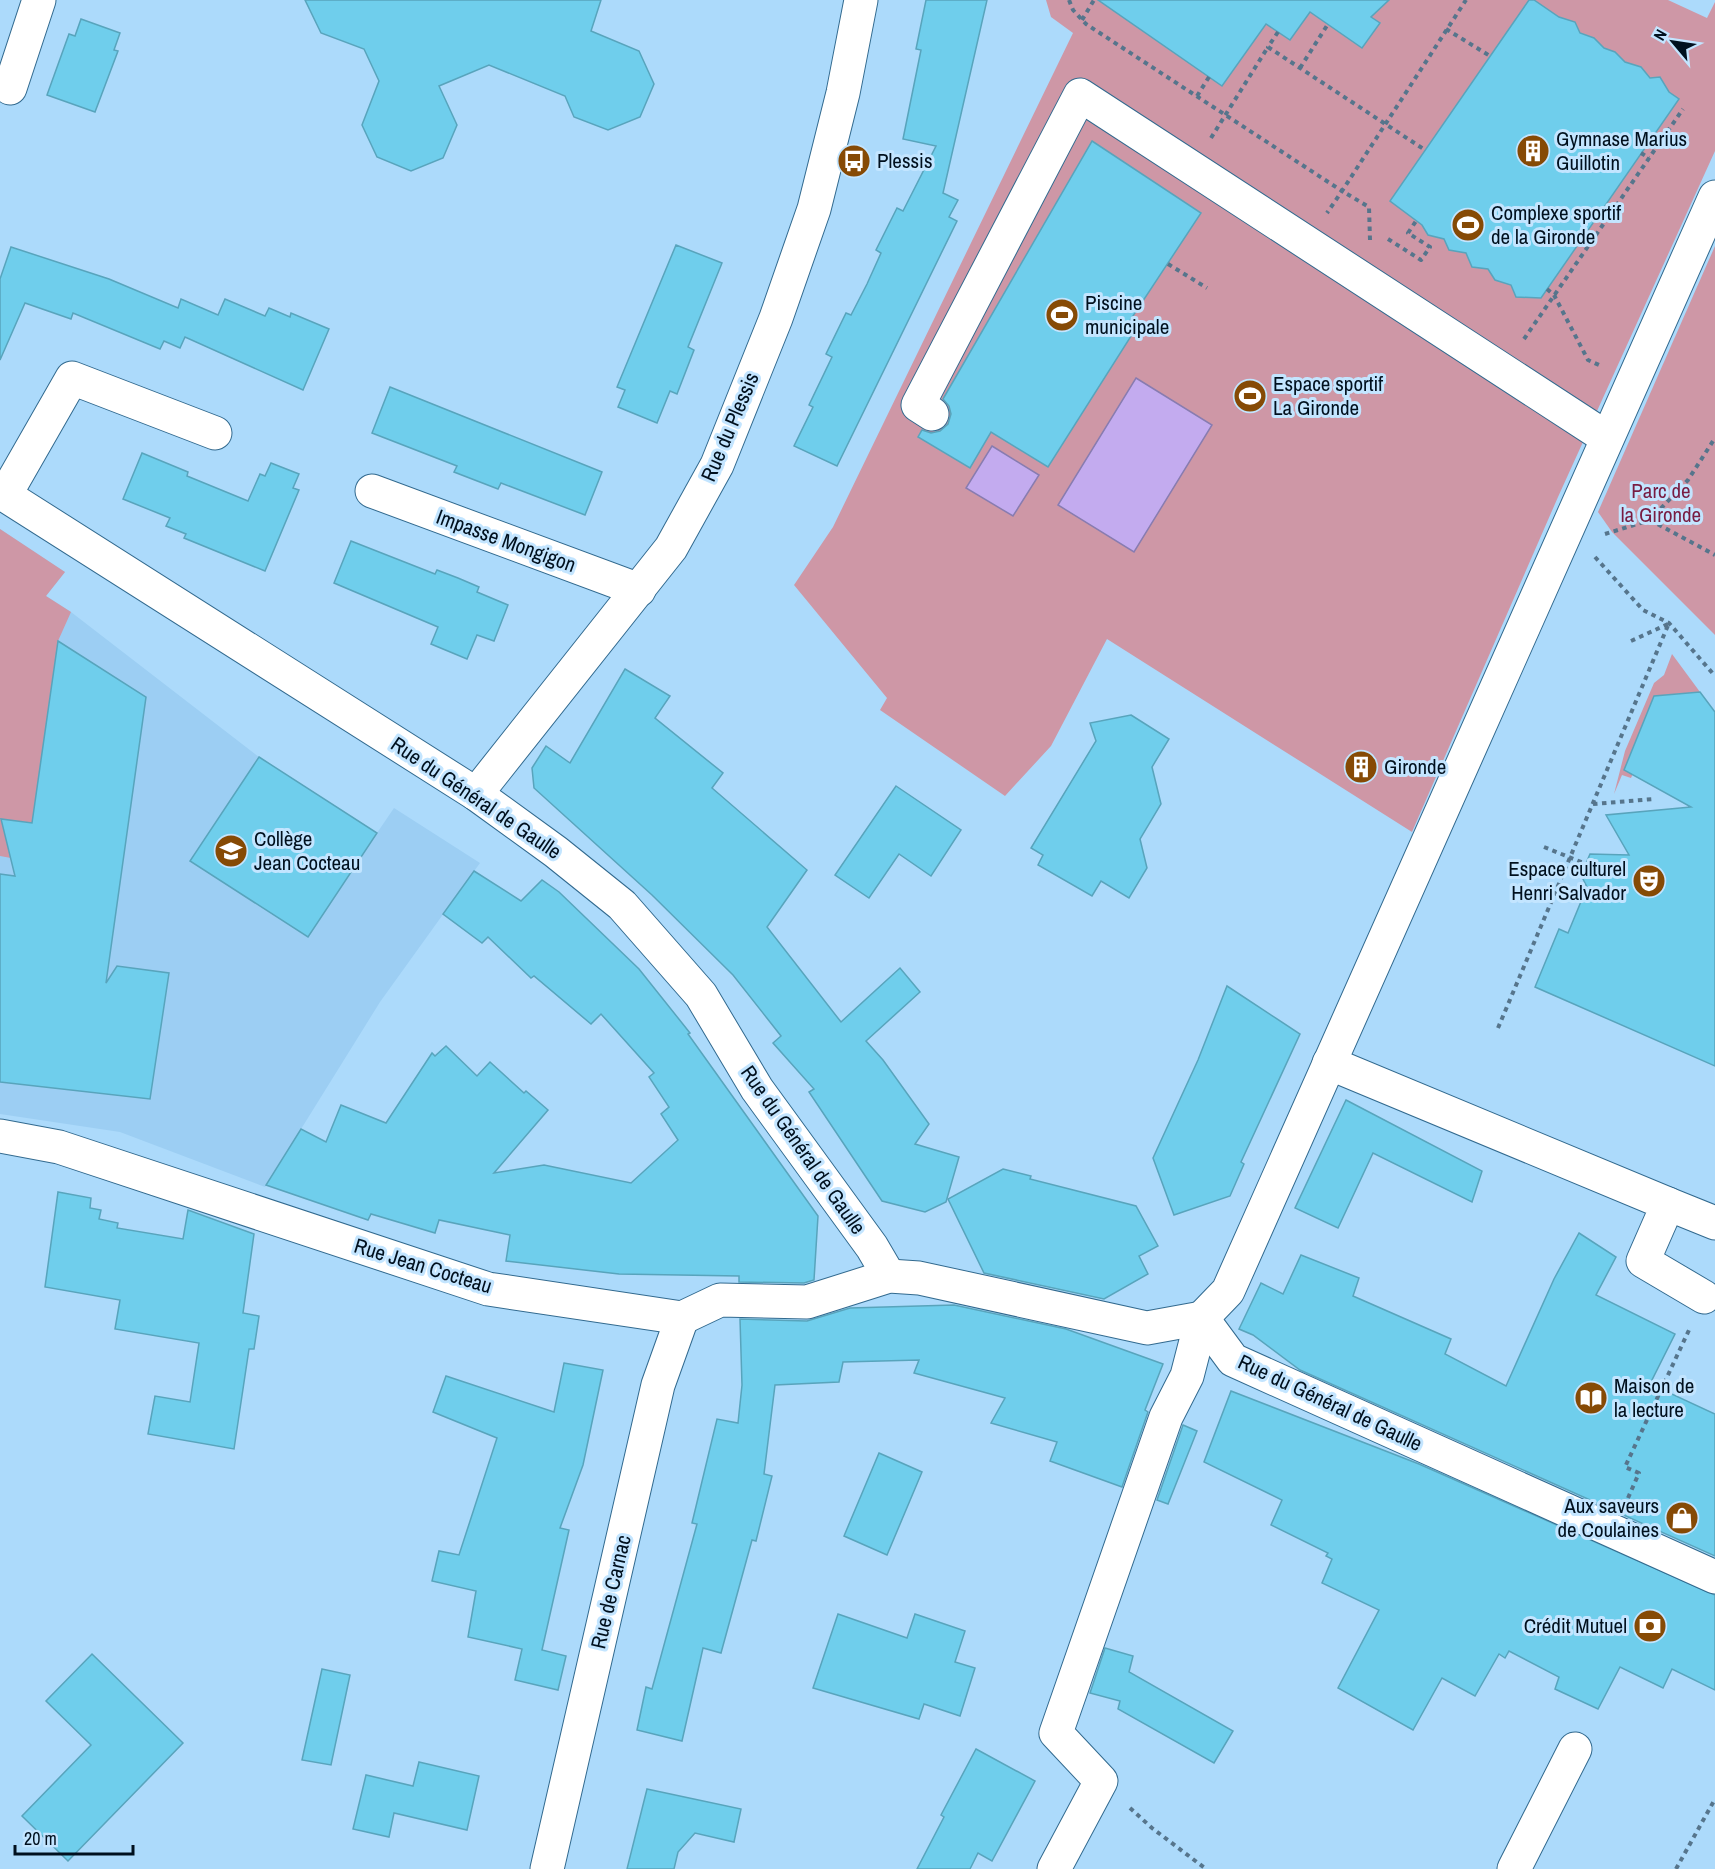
<svg xmlns="http://www.w3.org/2000/svg" width="1715" height="1869" viewBox="0 0 1715 1869" font-family="'Archivo Narrow',sans-serif">
<rect width="100%" height="100%" fill="#acdafb"/>
<path fill="#9ccef3" d="M 0,529 L 65,572 L 46,596 L 71,612 L 259,757 L 377,833 L 394,808 L 480,863 L 380,1002 L 265,1187 L 120,1132 L 0,1114 Z"/>
<g fill="#ce97a6">
<path d="M 1046,0 L 1668,0 L 1707,18 L 1715,2 L 1715,151 L 1558,497 L 1412,832 L 1107,639 L 1051,746 L 1005,796 L 880,710 L 887,698 L 794,585 L 833,527 L 1073,33 L 1051,17 Z"/>
<path d="M 1715,246 L 1715,635 L 1612,532 L 1598,512 Z"/>
<path d="M 0,529 L 65,572 L 46,596 L 71,612 L 58,641 L 37,792 L 42,824 L 2,819 L 11,858 L 0,856 Z"/>
<path d="M 1672,654 L 1700,692 L 1654,696 L 1646,744 L 1631,778 L 1622,775 L 1614,794 L 1625,751 L 1654,683 L 1664,675 Z"/>
</g>
<g fill="#c3abef" stroke="#887cb0" stroke-width="1.5">
<path d="M 1136,378 L 1212,425 L 1134,552 L 1058,505 Z"/>
<path d="M 992,446 L 1039,475 L 1013,516 L 966,488 Z"/>
</g>
<g fill="#6fceec" stroke="#58a4bc" stroke-width="1.5">
<path d="M 305,0 L 601,0 L 591,31 L 639,51 L 654,84 L 640,117 L 608,130 L 574,117 L 565,96 L 489,65 L 439,86 L 457,125 L 443,158 L 411,171 L 377,157 L 362,125 L 379,81 L 364,49 L 321,33 Z"/>
<path d="M 926,0 L 987,0 L 943,193 L 958,200 L 949,217 L 957,221 L 837,466 L 794,446 L 813,407 L 809,405 L 832,357 L 826,354 L 846,313 L 851,315 L 867,284 L 881,253 L 876,250 L 897,208 L 903,211 L 936,146 L 903,139 L 921,50 L 916,49 Z"/>
<path d="M 1098,0 L 1389,0 L 1371,17 L 1380,23 L 1362,48 L 1310,12 L 1290,40 L 1266,24 L 1222,86 Z"/>
<path d="M 1529,0 L 1534,0 L 1559,17 L 1575,22 L 1580,33 L 1594,38 L 1604,48 L 1615,52 L 1625,62 L 1641,67 L 1650,78 L 1660,77 L 1669,92 L 1679,99 L 1541,298 L 1516,297 L 1511,285 L 1495,280 L 1488,269 L 1472,267 L 1466,253 L 1449,250 L 1444,239 L 1428,235 L 1422,225 L 1390,201 Z"/>
<path d="M 81,19 L 120,33 L 114,50 L 118,51 L 95,112 L 47,95 L 69,34 L 75,36 Z"/>
<path d="M 1092,141 L 1201,213 L 1125,328 L 1133,333 L 1048,467 L 991,432 L 970,468 L 918,437 L 922,430 L 931,433 L 940,431 L 948,424 L 951,414 L 949,406 L 943,399 Z"/>
<path d="M 676,245 L 722,263 L 688,347 L 694,350 L 677,394 L 670,391 L 657,423 L 618,407 L 625,390 L 617,387 Z"/>
<path d="M 11,247 L 109,279 L 178,308 L 181,299 L 218,315 L 225,299 L 265,316 L 269,308 L 290,317 L 291,313 L 329,329 L 303,390 L 185,337 L 180,348 L 164,341 L 160,349 L 73,313 L 71,319 L 25,303 L 0,360 L 0,279 Z"/>
<path d="M 390,387 L 602,472 L 585,515 L 501,483 L 498,489 L 454,472 L 457,466 L 372,433 Z"/>
<path d="M 142,453 L 188,472 L 187,476 L 248,501 L 260,474 L 265,476 L 271,463 L 299,474 L 293,488 L 299,490 L 265,571 L 184,538 L 186,534 L 166,526 L 170,518 L 123,499 Z"/>
<path d="M 351,541 L 435,574 L 437,570 L 458,578 L 479,587 L 477,592 L 508,605 L 494,641 L 477,635 L 467,659 L 431,644 L 438,627 L 334,583 Z"/>
<path d="M 58,641 L 146,697 L 106,983 L 117,966 L 169,973 L 150,1099 L 0,1082 L 0,874 L 15,876 L 1,819 L 32,823 Z"/>
<path d="M 625,669 L 670,696 L 655,718 L 723,773 L 712,788 L 807,870 L 767,927 L 841,1022 L 900,968 L 920,992 L 866,1041 L 883,1060 L 929,1124 L 915,1144 L 959,1157 L 946,1202 L 925,1212 L 882,1201 L 809,1092 L 814,1089 L 773,1043 L 781,1036 L 733,975 L 652,895 L 534,788 L 532,768 L 546,746 L 570,763 Z"/>
<path d="M 1700,692 L 1715,712 L 1715,1066 L 1535,987 L 1559,929 L 1568,933 L 1587,887 L 1581,875 L 1590,854 L 1629,855 L 1606,815 L 1691,807 L 1624,770 L 1654,696 Z"/>
<path d="M 1131,715 L 1169,739 L 1152,767 L 1161,804 L 1140,839 L 1147,868 L 1129,898 L 1101,881 L 1092,896 L 1038,865 L 1043,855 L 1031,848 L 1096,741 L 1090,723 Z"/>
<path d="M 259,757 L 377,833 L 308,937 L 190,861 Z"/>
<path d="M 896,786 L 961,830 L 931,876 L 899,854 L 869,898 L 835,875 Z"/>
<path d="M 474,871 L 521,901 L 542,880 L 559,892 L 639,969 L 690,1033 L 688,1034 L 818,1216 L 814,1280 L 804,1283 L 739,1282 L 739,1276 L 619,1274 L 506,1261 L 510,1235 L 439,1220 L 435,1233 L 371,1214 L 368,1220 L 266,1185 L 301,1129 L 326,1142 L 341,1105 L 386,1123 L 432,1053 L 435,1056 L 446,1046 L 477,1076 L 490,1062 L 524,1093 L 526,1091 L 548,1110 L 494,1173 L 544,1165 L 631,1183 L 678,1140 L 661,1114 L 669,1107 L 649,1077 L 654,1073 L 601,1014 L 591,1024 L 534,976 L 531,978 L 488,937 L 482,943 L 443,914 Z"/>
<path d="M 1227,986 L 1300,1034 L 1241,1162 L 1244,1164 L 1230,1196 L 1174,1215 L 1153,1158 L 1198,1060 Z"/>
<path d="M 1346,1100 L 1482,1171 L 1472,1202 L 1373,1153 L 1338,1228 L 1295,1208 Z"/>
<path d="M 1003,1169 L 1031,1176 L 1030,1179 L 1136,1206 L 1158,1246 L 1139,1256 L 1148,1274 L 1104,1299 L 984,1273 L 948,1199 Z"/>
<path d="M 58,1192 L 91,1198 L 90,1208 L 101,1210 L 99,1219 L 118,1223 L 117,1228 L 183,1239 L 188,1210 L 254,1234 L 243,1313 L 259,1316 L 254,1349 L 249,1349 L 234,1449 L 148,1434 L 155,1396 L 190,1402 L 199,1343 L 115,1329 L 120,1300 L 45,1287 Z"/>
<path d="M 1579,1233 L 1616,1257 L 1596,1295 L 1675,1334 L 1650,1384 L 1715,1414 L 1715,1556 L 1300,1370 L 1253,1335 L 1239,1329 L 1261,1283 L 1283,1294 L 1301,1255 L 1359,1278 L 1353,1296 L 1451,1339 L 1445,1354 L 1506,1386 L 1554,1279 Z"/>
<path d="M 954,1305 L 1066,1329 L 1163,1364 L 1145,1410 L 1148,1412 L 1122,1487 L 1050,1461 L 1057,1442 L 991,1423 L 1005,1398 L 914,1373 L 919,1360 L 843,1362 L 839,1382 L 775,1385 L 764,1474 L 772,1476 L 756,1541 L 752,1540 L 721,1653 L 703,1648 L 682,1741 L 637,1730 L 646,1687 L 652,1689 L 697,1524 L 692,1523 L 717,1419 L 738,1423 L 742,1385 L 740,1319 L 807,1321 L 850,1308 Z"/>
<path d="M 564,1363 L 603,1370 L 583,1465 L 560,1528 L 569,1530 L 542,1650 L 566,1656 L 558,1690 L 515,1680 L 522,1649 L 468,1637 L 476,1591 L 432,1581 L 439,1551 L 459,1555 L 497,1438 L 433,1412 L 446,1376 L 554,1412 Z"/>
<path d="M 1231,1391 L 1419,1464 L 1715,1595 L 1715,1690 L 1672,1669 L 1663,1688 L 1620,1667 L 1598,1709 L 1555,1689 L 1559,1677 L 1509,1651 L 1505,1658 L 1499,1654 L 1475,1696 L 1442,1678 L 1413,1730 L 1338,1688 L 1379,1610 L 1322,1583 L 1332,1559 L 1326,1556 L 1328,1553 L 1271,1525 L 1282,1500 L 1204,1462 Z"/>
<path d="M 1183,1425 L 1197,1431 L 1168,1504 L 1157,1500 Z"/>
<path d="M 879,1453 L 922,1472 L 887,1555 L 844,1536 Z"/>
<path d="M 838,1614 L 907,1638 L 915,1614 L 965,1631 L 955,1662 L 975,1668 L 960,1716 L 924,1704 L 919,1719 L 813,1688 Z"/>
<path d="M 1105,1648 L 1133,1656 L 1129,1672 L 1233,1731 L 1214,1763 L 1118,1709 L 1120,1701 L 1090,1693 Z"/>
<path d="M 92,1654 L 183,1743 L 68,1861 L 22,1816 L 91,1745 L 46,1701 Z"/>
<path d="M 322,1669 L 350,1675 L 331,1765 L 302,1760 Z"/>
<path d="M 976,1749 L 1035,1781 L 992,1861 L 978,1853 L 970,1869 L 917,1869 L 944,1817 L 941,1815 Z"/>
<path d="M 419,1762 L 479,1776 L 467,1830 L 394,1813 L 389,1837 L 353,1829 L 366,1775 L 413,1786 Z"/>
<path d="M 647,1789 L 741,1809 L 734,1842 L 695,1833 L 678,1852 L 674,1869 L 627,1869 Z"/>
</g>
<g fill="none" stroke-linecap="round" stroke-linejoin="round">
<defs>
<g id="minor">
<path d="M 10,88 L 39,0"/>
<path d="M 932,414 L 918,405 L 1080,95 L 1607,438"/>
<path d="M 372,491 L 639,590"/>
<path d="M 0,492 L 476,794 L 556,852 L 622,905 L 701,995 L 757,1089 L 872,1247 L 889,1276"/>
<path d="M 5,495 L 72,378 L 215,433"/>
<path d="M 476,794 L 671,548 L 717,465 L 776,318 L 814,209 L 843,93 L 861,0"/>
<path d="M 1329,1063 L 1668,1204 L 1643,1261 L 1704,1297"/>
<path d="M 0,1136 L 59,1147 L 488,1289 L 682,1318 L 720,1300 L 807,1302 L 889,1276 L 919,1278 L 1147,1328 L 1202,1318"/>
<path d="M 1668,1204 L 1715,1223"/>
<path d="M 1202,1318 L 1233,1360 L 1715,1577"/>
<path d="M 547,1869 L 658,1385 L 682,1318"/>
<path d="M 1054,1869 L 1101,1781 L 1056,1733 L 1166,1417 L 1187,1376 L 1202,1318 L 1228,1291 L 1715,197"/>
<path d="M 1514,1869 L 1575,1749"/>
</g>
</defs>
<use href="#minor" stroke="#326a8f" stroke-width="35"/>
<g stroke="#56758c" stroke-width="4" stroke-dasharray="4.5 4.5" stroke-linecap="butt">
<path d="M 1069,0 L 1073,10 L 1086,24 L 1342,191 L 1327,213"/>
<path d="M 1082,20 L 1094,0"/>
<path d="M 1446,29 L 1490,56"/>
<path d="M 1278,32 L 1268,47 L 1425,150"/>
<path d="M 1300,68 L 1328,24"/>
<path d="M 1197,96 L 1209,77"/>
<path d="M 1211,138 L 1268,47"/>
<path d="M 1641,153 L 1649,158"/>
<path d="M 1388,239 L 1421,260 L 1430,247 L 1408,233 L 1416,221"/>
<path d="M 1370,240 L 1369,207 L 1342,191 L 1466,0"/>
<path d="M 1168,264 L 1207,288"/>
<path d="M 1547,289 L 1554,295 L 1588,360 L 1599,365"/>
<path d="M 1524,339 L 1683,109"/>
<path d="M 1650,520 L 1715,555"/>
<path d="M 1605,534 L 1650,520 L 1688,480 L 1715,438"/>
<path d="M 1595,557 L 1643,610 L 1669,623 L 1715,676"/>
<path d="M 1631,641 L 1668,624"/>
<path d="M 1593,804 L 1654,799"/>
<path d="M 1544,847 L 1586,864"/>
<path d="M 1498,1028 L 1669,623"/>
<path d="M 1628,1498 L 1639,1473 L 1625,1467 L 1689,1330"/>
<path d="M 1130,1808 L 1152,1828 L 1206,1869"/>
<path d="M 1676,1869 L 1715,1799"/>
</g>
<use href="#minor" stroke="#fff" stroke-width="33"/>
</g>
<defs>
<symbol id="building-disc" viewBox="-11 -11 22 22"><circle r="9.5" fill="#864a05" stroke="#c3e5ff"/><path d="M-4-6H4V6H1V3H-1V6H-4ZM-2.5-4.3h1.7v1.8h-1.7ZM.8-4.3h1.7v1.8H.8ZM-2.5-1h1.7V.8h-1.7ZM.8-1h1.7V.8H.8Z" fill="#fff"/></symbol>
<symbol id="bus-disc" viewBox="-11 -11 22 22"><circle r="9.5" fill="#864a05" stroke="#c3e5ff"/><path d="M-5-6H5V4H4V6H2V4H-2V6H-4V4H-5ZM-3.5-4V0h7V-4ZM-3.5 1.2v1.5H-2V1.2ZM2 1.2v1.5H3.5V1.2Z" fill="#fff"/></symbol>
<symbol id="stadium-disc" viewBox="-11 -11 22 22"><circle r="9.5" fill="#864a05" stroke="#c3e5ff"/><path d="M0-5a6.5 5 0 1 0 0 10a6.5 5 0 1 0 0-10ZM-3.5-1.8h7v3.6h-7Z" fill="#fff"/></symbol>
<symbol id="school-disc" viewBox="-11 -11 22 22"><circle r="9.5" fill="#864a05" stroke="#c3e5ff"/><path d="M0-5L7-2L0 1L-7-2ZM-4 1L0 2.5L4 1V4Q0 6-4 4Z" fill="#fff"/></symbol>
<symbol id="theatre-disc" viewBox="-11 -11 22 22"><circle r="9.5" fill="#864a05" stroke="#c3e5ff"/><path d="M-5-5.5Q0-4 5-5.5V0Q5 5 0 6Q-5 5-5 0ZM-3.3-2.5H-1v1.5H-3.3ZM1-2.5H3.3v1.5H1ZM-2.8 1Q0 5.5 2.8 1Z" fill="#fff"/></symbol>
<symbol id="library-disc" viewBox="-11 -11 22 22"><circle r="9.5" fill="#864a05" stroke="#c3e5ff"/><path d="M-6-4Q-3-5.5-.7-3.5V5Q-3 3-6 4ZM6-4Q3-5.5 .7-3.5V5Q3 3 6 4Z" fill="#fff"/></symbol>
<symbol id="shop-disc" viewBox="-11 -11 22 22"><circle r="9.5" fill="#864a05" stroke="#c3e5ff"/><path d="M-5-2.5h2.3a2.7 3.5 0 0 1 5.4 0H5L5.5 6h-11ZM-1.5-2.5h3a1.5 2.3 0 0 0-3 0Z" fill="#fff"/></symbol>
<symbol id="bank-disc" viewBox="-11 -11 22 22"><circle r="9.5" fill="#864a05" stroke="#c3e5ff"/><path d="M-6-4H6V4H-6ZM0-2.3a2.3 2.3 0 1 0 0 4.6a2.3 2.3 0 1 0 0-4.6Z" fill="#fff"/></symbol>
</defs>
<g fill-rule="evenodd">
<use href="#building-disc" x="1514" y="132" width="38" height="38"/>
<use href="#bus-disc" x="835" y="142" width="38" height="38"/>
<use href="#stadium-disc" x="1449" y="206" width="38" height="38"/>
<use href="#stadium-disc" x="1043" y="296" width="38" height="38"/>
<use href="#stadium-disc" x="1231" y="377" width="38" height="38"/>
<use href="#building-disc" x="1342" y="748" width="38" height="38"/>
<use href="#school-disc" x="212" y="832" width="38" height="38"/>
<use href="#theatre-disc" x="1630" y="862" width="38" height="38"/>
<use href="#library-disc" x="1572" y="1379" width="38" height="38"/>
<use href="#shop-disc" x="1663" y="1499" width="38" height="38"/>
<use href="#bank-disc" x="1631" y="1607" width="38" height="38"/>
</g>
<g text-anchor="middle" stroke-width="6" stroke-linejoin="round" paint-order="stroke">
<g font-size="21" fill="#00101e" stroke="#c3e5ff" text-anchor="start">
<text x="1556" y="146">Gymnase Marius<tspan x="1556" dy="24">Guillotin</tspan></text>
<text x="877" y="168">Plessis</text>
<text x="1491" y="220">Complexe sportif<tspan x="1491" dy="24">de la Gironde</tspan></text>
<text x="1085" y="310">Piscine<tspan x="1085" dy="24">municipale</tspan></text>
<text x="1273" y="391">Espace sportif<tspan x="1273" dy="24">La Gironde</tspan></text>
<text x="1384" y="774">Gironde</text>
<text x="254" y="846">Collège<tspan x="254" dy="24">Jean Cocteau</tspan></text>
<text x="1626" y="876" text-anchor="end">Espace culturel<tspan x="1626" dy="24">Henri Salvador</tspan></text>
<text x="1614" y="1393">Maison de<tspan x="1614" dy="24">la lecture</tspan></text>
<text x="1659" y="1513" text-anchor="end">Aux saveurs<tspan x="1659" dy="24">de Coulaines</tspan></text>
<text x="1627" y="1633" text-anchor="end">Crédit Mutuel</text>
</g>
<g font-size="21" fill="#00101e" stroke="#c3e5ff">
<text transform="translate(730 427) rotate(-67)" y="7">Rue du Plessis</text>
<text transform="translate(506 541) rotate(20)" y="7">Impasse Mongigon</text>
<text transform="translate(476 798) rotate(34)" y="7">Rue du Général de Gaulle</text>
<text transform="translate(803 1150) rotate(55)" y="7">Rue du Général de Gaulle</text>
<text transform="translate(423 1266) rotate(17)" y="7">Rue Jean Cocteau</text>
<text transform="translate(1330 1403) rotate(25)" y="7">Rue du Général de Gaulle</text>
<text transform="translate(611 1592) rotate(-77)" y="7">Rue de Carnac</text>
</g>
<g font-size="21" fill="#781c42" stroke="#c3e5ff">
<text x="1661" y="498">Parc de<tspan x="1661" dy="24">la Gironde</tspan></text>
</g>
</g>
<g transform="translate(1673 42) rotate(299)" stroke="#c3e5ff" stroke-width="4.5" paint-order="stroke">
<path d="M0-4.5L10 22L0 15L-10 22Z" fill="#00101e"/>
<text y="-9" font-size="16" font-weight="bold" text-anchor="middle" fill="#00101e">N</text>
</g>
<path d="M15 1845v9h118v-9" fill="none" stroke="#00101e" stroke-width="3"/>
<text x="24" y="1845" font-size="18" fill="#00101e" stroke="#c3e5ff" stroke-width="4.5" paint-order="stroke">20 m</text>
</svg>
